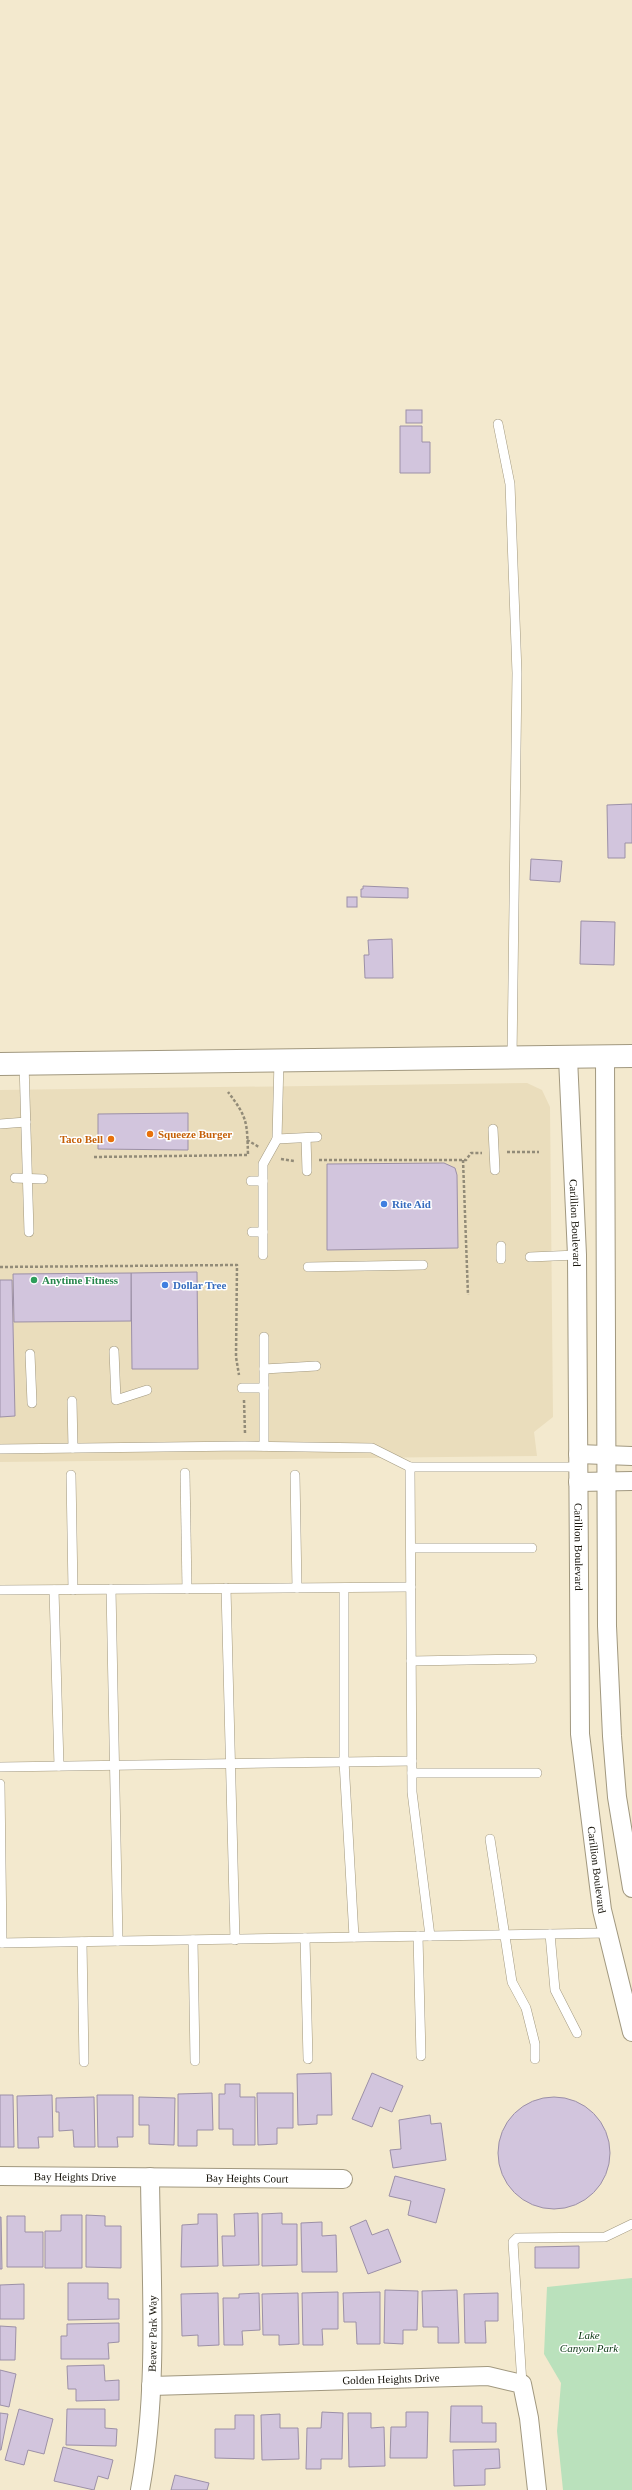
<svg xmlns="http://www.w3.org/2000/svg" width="632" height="2490" viewBox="0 0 632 2490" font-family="'Times New Roman',serif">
<rect width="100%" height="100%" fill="#f3e9ce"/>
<path fill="#eaddbc" d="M 527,1083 L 542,1090 L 550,1107 L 553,1417 L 534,1432 L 537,1456 L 0,1462 L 0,1090 Z"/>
<path fill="#bae1bc" d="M 632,2278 L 632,2490 L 563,2490 L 557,2431 L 561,2383 L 544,2354 L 547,2287 Z"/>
<g fill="#d2c5dd" stroke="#9c90a7">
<rect x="406" y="410" width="16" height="13"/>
<path d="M 400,426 L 422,426 L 422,442 L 430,442 L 430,473 L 400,473 Z"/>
<path d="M 632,804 L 632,843 L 625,843 L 625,858 L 608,858 L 607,805 Z"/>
<path d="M 531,859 L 562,861 L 560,882 L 530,880 Z"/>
<path d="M 363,886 L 408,888 L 408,898 L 361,897 L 361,889 L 363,889 Z"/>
<rect x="347" y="897" width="10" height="10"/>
<path d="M 581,921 L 615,922 L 614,965 L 580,964 Z"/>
<path d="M 392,939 L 393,978 L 365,978 L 364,955 L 369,955 L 368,940 Z"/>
<path d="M 188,1113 L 188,1150 L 98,1149 L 98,1114 Z"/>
<path d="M 444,1163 L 455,1168 L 457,1175 L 458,1248 L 327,1250 L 327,1164 Z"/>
<path d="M 197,1272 L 198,1369 L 132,1369 L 131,1273 Z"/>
<path d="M 131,1273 L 131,1321 L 14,1322 L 13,1274 Z"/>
<path d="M 0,1280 L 12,1280 L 15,1416 L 0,1417 Z"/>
<path d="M 331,2073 L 332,2115 L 317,2115 L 317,2124 L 298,2125 L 297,2074 Z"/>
<path d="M 372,2073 L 403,2086 L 392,2112 L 380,2107 L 372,2127 L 352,2119 Z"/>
<path d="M 225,2084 L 240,2084 L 240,2097 L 255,2097 L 255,2145 L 233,2145 L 233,2129 L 219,2129 L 219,2094 L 225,2094 Z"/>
<path d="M 212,2093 L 213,2130 L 197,2130 L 197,2146 L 178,2146 L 178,2094 Z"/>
<path d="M 257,2093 L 293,2093 L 293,2128 L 277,2128 L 277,2144 L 258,2145 Z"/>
<path d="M 0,2095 L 13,2095 L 14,2147 L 0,2147 Z"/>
<path d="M 52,2095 L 53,2137 L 38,2137 L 39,2148 L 18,2148 L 17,2096 Z"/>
<path d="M 97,2095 L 133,2095 L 133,2137 L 117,2137 L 118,2147 L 98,2147 Z"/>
<path d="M 94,2097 L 95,2147 L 74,2147 L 73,2130 L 59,2131 L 59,2112 L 56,2112 L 56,2098 Z"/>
<path d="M 139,2097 L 175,2098 L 174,2145 L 149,2144 L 149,2125 L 139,2125 Z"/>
<circle cx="554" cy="2153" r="56"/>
<path d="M 430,2115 L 431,2124 L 441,2123 L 446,2160 L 393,2168 L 390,2150 L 401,2149 L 399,2120 Z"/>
<path d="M 395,2176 L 445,2189 L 436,2223 L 408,2215 L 411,2201 L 389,2196 Z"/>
<path d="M 258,2213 L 259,2265 L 223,2266 L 222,2236 L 235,2236 L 234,2214 Z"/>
<path d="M 282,2213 L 282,2224 L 297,2224 L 297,2265 L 262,2266 L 262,2214 Z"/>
<path d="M 198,2214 L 217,2214 L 218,2266 L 181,2267 L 182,2225 L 198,2224 Z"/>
<path d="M 61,2215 L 82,2215 L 82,2268 L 45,2268 L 45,2231 L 61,2231 Z"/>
<path d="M 86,2215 L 105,2216 L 105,2226 L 121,2226 L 121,2268 L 86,2267 Z"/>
<path d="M 7,2216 L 25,2216 L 25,2232 L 43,2232 L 43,2267 L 7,2267 Z"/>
<path d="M 0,2217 L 1,2217 L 2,2269 L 0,2269 Z"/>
<path d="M 366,2220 L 372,2235 L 388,2229 L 401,2262 L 368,2274 L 350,2227 Z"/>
<path d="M 322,2222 L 322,2236 L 336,2235 L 337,2272 L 302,2272 L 301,2223 Z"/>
<path d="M 579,2246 L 579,2268 L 535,2268 L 535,2247 Z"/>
<path d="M 68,2283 L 108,2283 L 108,2299 L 119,2299 L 119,2319 L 68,2320 Z"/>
<path d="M 24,2284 L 24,2319 L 0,2319 L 0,2285 Z"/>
<path d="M 385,2290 L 418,2291 L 417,2330 L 403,2330 L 403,2344 L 384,2343 Z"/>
<path d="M 457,2290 L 459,2343 L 438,2343 L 438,2327 L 423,2327 L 422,2291 Z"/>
<path d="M 338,2292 L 338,2329 L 322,2329 L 323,2345 L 303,2345 L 302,2293 Z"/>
<path d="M 380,2292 L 380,2344 L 357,2344 L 356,2322 L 344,2322 L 343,2293 Z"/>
<path d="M 218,2293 L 219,2345 L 198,2346 L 198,2335 L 182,2336 L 181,2294 Z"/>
<path d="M 259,2293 L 260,2330 L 242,2331 L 243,2345 L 224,2345 L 223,2298 L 239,2298 L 239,2294 Z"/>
<path d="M 298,2293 L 299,2344 L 279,2345 L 279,2335 L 263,2335 L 262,2294 Z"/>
<path d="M 498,2293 L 498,2321 L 485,2321 L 486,2343 L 465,2343 L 464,2294 Z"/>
<path d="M 119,2323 L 119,2342 L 108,2343 L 109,2359 L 61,2359 L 61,2336 L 67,2336 L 67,2324 Z"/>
<path d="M 0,2326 L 16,2327 L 15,2360 L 0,2360 Z"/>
<path d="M 104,2365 L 105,2381 L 119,2380 L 119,2400 L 76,2401 L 76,2389 L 68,2389 L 67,2366 Z"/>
<path d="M 0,2370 L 16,2374 L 9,2407 L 0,2405 Z"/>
<path d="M 451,2406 L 482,2406 L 482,2423 L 496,2423 L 496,2442 L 450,2442 Z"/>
<path d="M 19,2409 L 53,2419 L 44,2454 L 28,2450 L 24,2465 L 5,2460 Z"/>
<path d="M 67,2409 L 105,2409 L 105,2428 L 117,2429 L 116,2446 L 66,2445 Z"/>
<path d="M 322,2412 L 343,2413 L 342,2459 L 321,2459 L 321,2469 L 306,2469 L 307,2428 L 321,2428 Z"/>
<path d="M 406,2412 L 428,2412 L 427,2458 L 390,2458 L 391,2427 L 406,2427 Z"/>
<path d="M 0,2413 L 8,2414 L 1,2450 L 0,2450 Z"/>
<path d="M 348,2413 L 371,2413 L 371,2428 L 384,2427 L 385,2466 L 349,2467 Z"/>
<path d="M 280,2414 L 280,2428 L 298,2428 L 299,2459 L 262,2460 L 261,2415 Z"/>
<path d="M 235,2415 L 254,2415 L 254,2459 L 215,2458 L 215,2429 L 235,2429 Z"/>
<path d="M 63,2447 L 113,2460 L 108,2479 L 98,2476 L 94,2490 L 54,2481 Z"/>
<path d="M 499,2449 L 500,2468 L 485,2469 L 485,2485 L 454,2486 L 453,2450 Z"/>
<path d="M 175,2475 L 209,2483 L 207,2490 L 171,2490 Z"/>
</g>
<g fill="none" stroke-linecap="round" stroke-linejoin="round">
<defs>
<g id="lane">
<path d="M 498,424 L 510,484 L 517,673 L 512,1058"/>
<path d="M 24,1063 L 29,1232"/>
<path d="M 0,1124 L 26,1122"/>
<path d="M 493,1129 L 495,1170"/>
<path d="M 306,1138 L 307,1171"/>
<path d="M 277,1139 L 317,1137"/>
<path d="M 15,1178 L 43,1179"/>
<path d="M 251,1181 L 263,1181"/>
<path d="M 252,1232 L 263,1232"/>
<path d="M 501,1246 L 501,1259"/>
<path d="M 263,1255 L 263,1164 L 277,1139 L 279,1060"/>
<path d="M 530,1257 L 577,1255"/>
<path d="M 308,1267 L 423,1265"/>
<path d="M 264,1337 L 264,1446"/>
<path d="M 114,1351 L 116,1400 L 147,1390"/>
<path d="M 30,1354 L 32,1403"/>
<path d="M 264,1369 L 316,1366"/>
<path d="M 242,1388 L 264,1388"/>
<path d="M 72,1401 L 73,1448"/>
<path d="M 0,1449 L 245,1446 L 372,1448 L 410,1467 L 578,1467"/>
<path d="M 410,1467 L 412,1792 L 430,1936 L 606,1933"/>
<path d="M 185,1473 L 187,1589"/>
<path d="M 71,1475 L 73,1590"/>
<path d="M 295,1475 L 297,1588"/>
<path d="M 411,1548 L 532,1548"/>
<path d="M 226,1588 L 235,1940"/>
<path d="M 344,1588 L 344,1761 L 354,1937"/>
<path d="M 111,1589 L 118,1941"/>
<path d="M 0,1590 L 411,1587"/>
<path d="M 54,1590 L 59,1766"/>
<path d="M 411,1661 L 532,1659"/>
<path d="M 0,1767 L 412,1761"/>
<path d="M 412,1773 L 537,1773"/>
<path d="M 0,1784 L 2,1943"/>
<path d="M 490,1839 L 512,1982 L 526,2008 L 535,2044 L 535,2059"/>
<path d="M 550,1934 L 555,1990 L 577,2033"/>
<path d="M 418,1936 L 421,2056"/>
<path d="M 305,1938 L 308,2059"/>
<path d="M 193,1940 L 195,2061"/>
<path d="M 82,1942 L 84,2062"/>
<path d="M 0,1943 L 430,1936"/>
<path d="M 522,2384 L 513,2242 L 517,2238 L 605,2237 L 632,2224"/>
</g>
<g id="street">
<path d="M 605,1057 L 607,1626 L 612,1736 L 617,1797 L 632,1888"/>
<path id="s1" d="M 568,1058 L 577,1255 L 580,1734 L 602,1910 L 632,2032"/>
<path d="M 578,1454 L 632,1456"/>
<path d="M 578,1482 L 632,1481"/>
<path id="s2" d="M 0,2176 L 343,2179"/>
<path id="s3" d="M 151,2386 L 488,2376 L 522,2384 L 529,2418 L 537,2490"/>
<path id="s4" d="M 140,2490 C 159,2388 151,2281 150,2177"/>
</g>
<path id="secondary" d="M 0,1064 L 632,1056"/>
</defs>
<use href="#lane" stroke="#a1987f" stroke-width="10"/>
<use href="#street" stroke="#a1987f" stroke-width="20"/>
<use href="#secondary" stroke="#a1987f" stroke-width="24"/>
<g stroke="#928b78" stroke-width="2.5" stroke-dasharray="3 2" stroke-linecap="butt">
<path d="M 247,1140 L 259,1147"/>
<path d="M 507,1152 L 539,1152"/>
<path d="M 94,1157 L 248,1155 C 247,1123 248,1118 228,1092"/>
<path d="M 281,1159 L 294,1161"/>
<path d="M 319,1160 L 466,1160 L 471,1153 L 482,1153"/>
<path d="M 463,1160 L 468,1295"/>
<path d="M 0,1267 L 237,1265 L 236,1357 L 239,1375"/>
<path d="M 244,1400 L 245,1433"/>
</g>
<use href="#lane" stroke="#fff" stroke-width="9"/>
<use href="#street" stroke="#fff" stroke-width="18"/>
<use href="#secondary" stroke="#fff" stroke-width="22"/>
</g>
<g fill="#e8710a" stroke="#fff" stroke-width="1.5">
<circle cx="150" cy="1134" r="4"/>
<circle cx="111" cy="1139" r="4"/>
</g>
<g fill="#3f7fe0" stroke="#fff" stroke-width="1.5">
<circle cx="384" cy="1204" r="4"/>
<circle cx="165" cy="1285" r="4"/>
</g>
<circle fill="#2e9e5b" stroke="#fff" stroke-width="1.5" cx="34" cy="1280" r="4"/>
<g text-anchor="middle" stroke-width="3" stroke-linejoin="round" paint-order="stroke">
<g font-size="11" font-weight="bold" fill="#c56008" stroke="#fff" text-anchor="start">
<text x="158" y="1138">Squeeze Burger</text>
<text x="103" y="1143" text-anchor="end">Taco Bell</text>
</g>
<g font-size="11" font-weight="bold" fill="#366cbe" stroke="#fff" text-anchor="start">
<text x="392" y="1208">Rite Aid</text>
<text x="173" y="1289">Dollar Tree</text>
</g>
<g font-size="11" fill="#151209" stroke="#fff">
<text dy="4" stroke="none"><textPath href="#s1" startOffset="165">Carillion Boulevard</textPath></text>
<text dy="4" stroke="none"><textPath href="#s1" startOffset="489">Carillion Boulevard</textPath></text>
<text dy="4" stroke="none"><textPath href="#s1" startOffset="813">Carillion Boulevard</textPath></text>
<text dy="4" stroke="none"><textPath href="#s2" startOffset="75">Bay Heights Drive</textPath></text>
<text dy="4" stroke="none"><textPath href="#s2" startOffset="247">Bay Heights Court</textPath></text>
<text dy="4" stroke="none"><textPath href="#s4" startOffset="157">Beaver Park Way</textPath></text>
<text dy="4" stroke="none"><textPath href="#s3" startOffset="240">Golden Heights Drive</textPath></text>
</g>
<g font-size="11" font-weight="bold" fill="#27864d" stroke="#fff" text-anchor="start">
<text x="42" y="1284">Anytime Fitness</text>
</g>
<g font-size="11" font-style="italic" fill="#093511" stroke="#fff">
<text x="589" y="2339">Lake<tspan x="589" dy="13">Canyon Park</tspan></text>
</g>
</g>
</svg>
